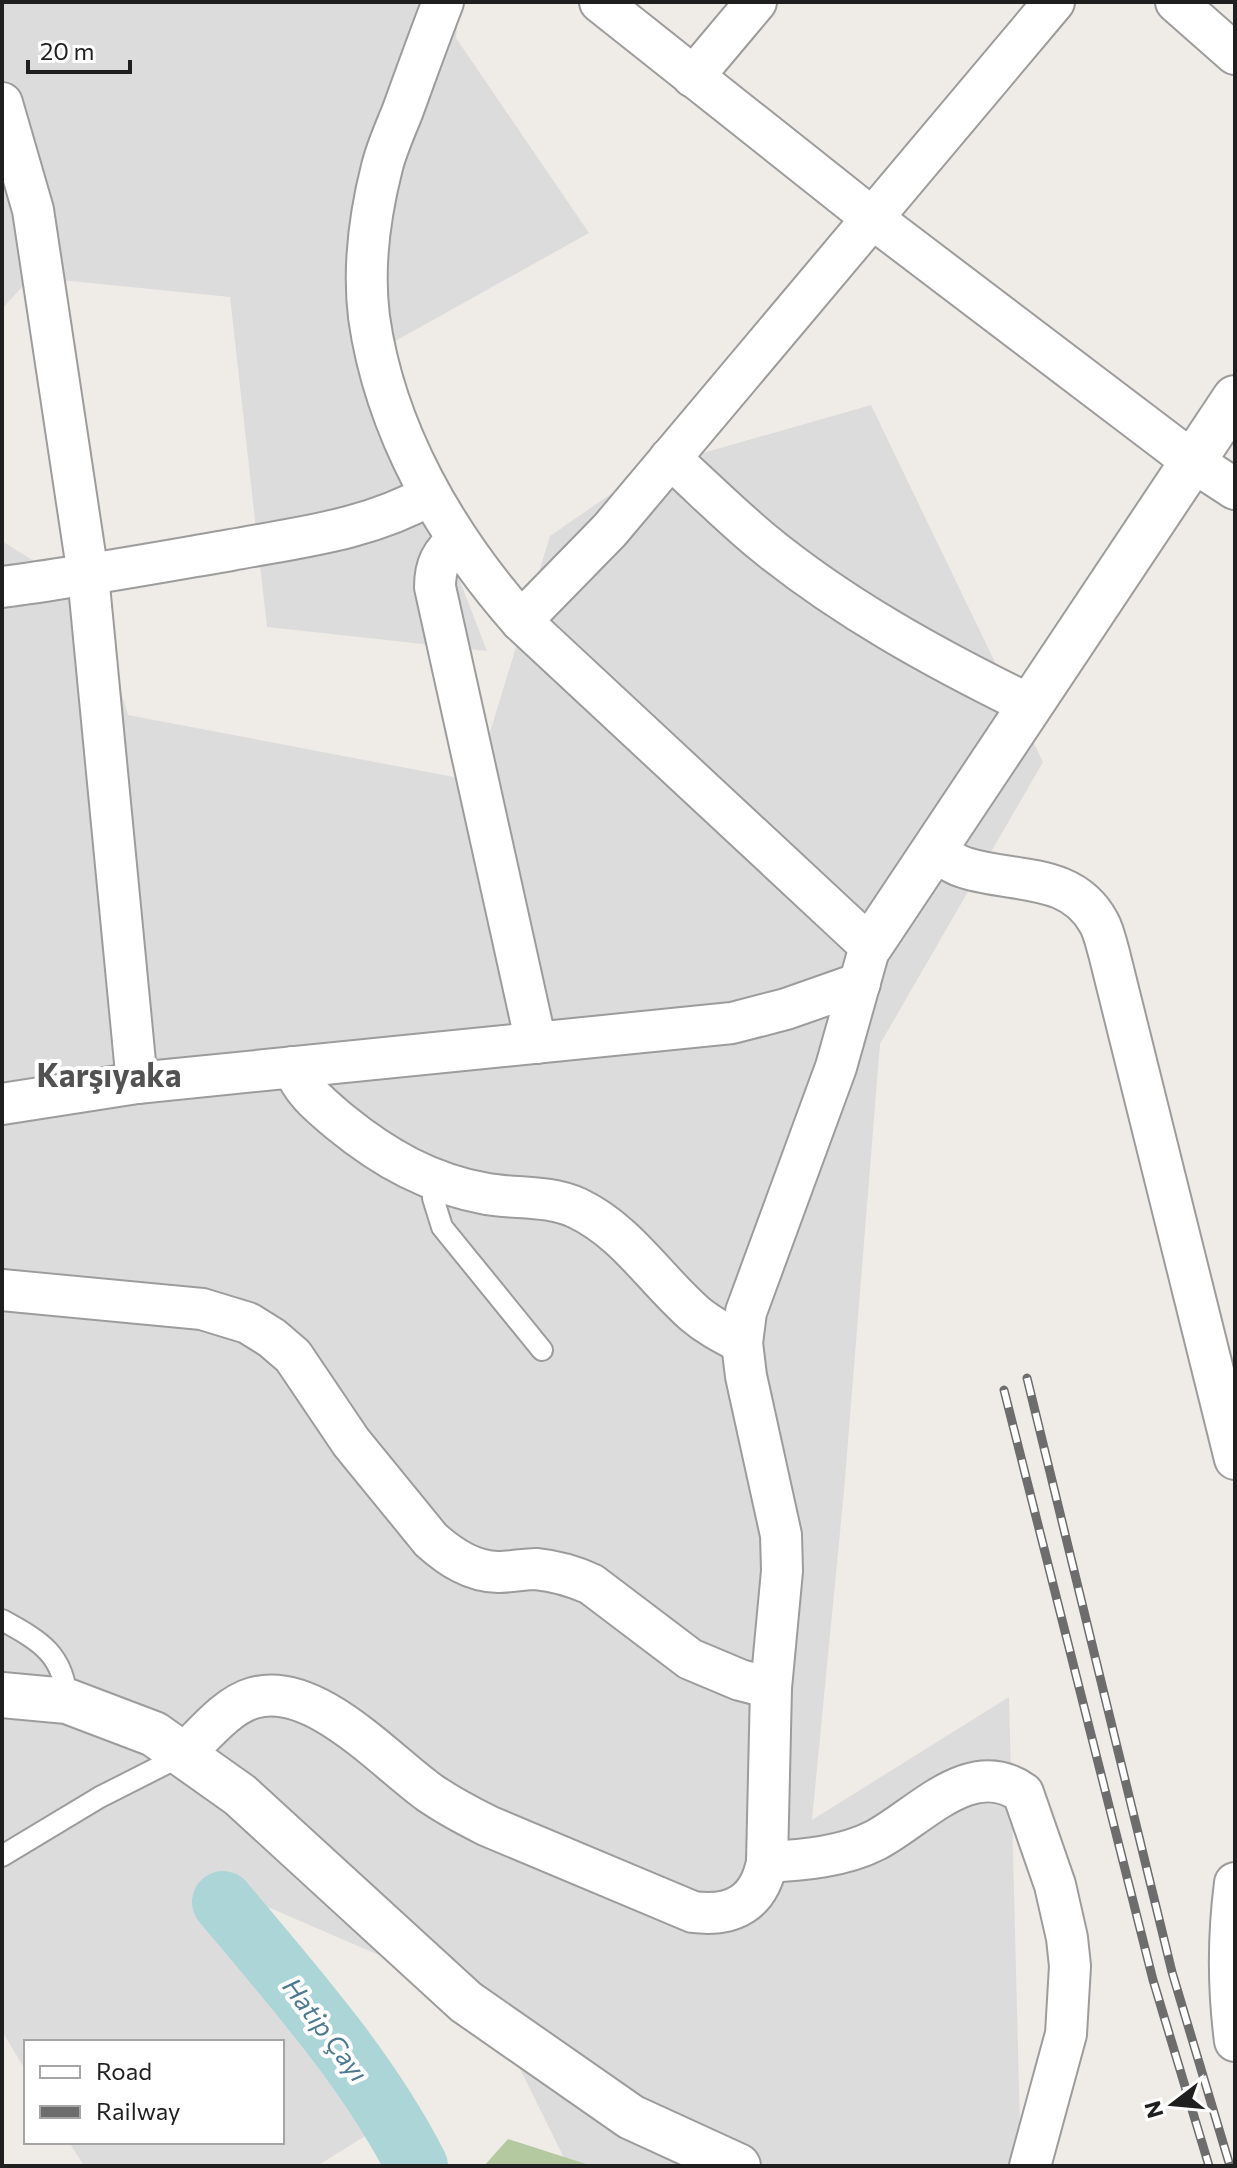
<svg xmlns="http://www.w3.org/2000/svg" width="1237" height="2168" viewBox="0 0 1237 2168" font-family="Commissioner,sans-serif">
<rect width="100%" height="100%" fill="#efebe7"/>
<g fill="#dddcdd">
<path d="M 2,2 L 459,2 L 456,38 L 589,233 L 372,354 L 487,651 L 267,627 L 230,297 L 31,277 L 2,309 Z"/>
<path d="M 871,405 L 1043,762 L 880,1044 L 844,1491 L 812,1820 L 1009,1697 L 1021,2166 L 568,2166 L 487,2002 L 245,1897 L 370,2133 L 317,2166 L 84,2166 L 69,2142 L 282,2142 L 282,2042 L 26,2042 L 26,2071 L 2,2031 L 2,541 L 94,599 L 128,715 L 475,781 L 550,536 L 647,469 Z"/>
</g>
<path fill="#b4c9a0" d="M 508,2139 L 586,2164 L 590,2166 L 484,2166 Z"/>
<g fill="none" stroke-linecap="round" stroke-linejoin="round">
<path stroke="#acd5d7" stroke-width="62" d="M 223,1902 C 293,1986 367,2068 417,2166"/>
<defs>
<g id="service">
<path d="M 434,1180 L 433,1198 L 442,1227 L 542,1350"/>
<path d="M 2,1620 C 40,1641 64,1654 67,1701"/>
<path d="M 2,1856 L 100,1797 L 183,1755"/>
</g>
<g id="minor">
<path d="M 600,2 L 872,218 L 1192,461 L 1235,489"/>
<path d="M 1176,2 L 1235,54"/>
<path d="M 693,77 L 756,2"/>
<path d="M 2,103 L 33,210 L 88,575 L 137,1083"/>
<path d="M 670,458 C 700,485 729,514 760,540 C 841,607 936,659 1030,705"/>
<path d="M 458,540 C 441,553 435,566 435,587 L 536,1043"/>
<path d="M 2,587 C 79,577 155,563 231,550 C 300,537 368,530 430,495"/>
<path d="M 521,621 L 610,530 L 1054,2"/>
<path d="M 934,850 C 944,857 954,865 966,868 C 1014,883 1072,872 1099,923 C 1104,932 1106,943 1109,953 L 1235,1459"/>
<path d="M 293,1067 C 303,1092 320,1105 340,1122 C 384,1158 430,1184 487,1194 C 516,1199 549,1195 577,1208 C 626,1231 655,1279 695,1314 C 709,1326 725,1334 742,1343"/>
<path d="M 2,1104 L 137,1083 L 732,1023 L 786,1009 L 860,983"/>
<path d="M 2,1290 L 202,1309 L 248,1323 L 272,1338 L 293,1356 L 351,1442 L 431,1540 C 450,1557 472,1572 498,1572 C 511,1572 524,1569 536,1569 C 556,1571 573,1576 591,1584 L 690,1659 L 740,1680 L 771,1688"/>
<path d="M 183,1755 C 203,1736 226,1706 253,1698 C 314,1680 385,1761 430,1793 C 449,1806 468,1816 488,1826 L 693,1912 C 733,1917 759,1903 767,1862 L 771,1688 L 782,1571 L 781,1535 L 746,1376 L 742,1343 L 746,1312 L 836,1067 L 870,946 L 521,621 C 446,536 385,431 369,317 C 363,268 370,214 382,167 C 387,147 396,128 403,110 C 416,74 429,38 443,2"/>
<path d="M 767,1862 C 803,1860 843,1857 876,1840 C 921,1816 971,1756 1023,1793 L 1055,1885 L 1067,1938 L 1070,1966 L 1066,2034 L 1030,2166"/>
<path d="M 1235,1883 C 1228,1937 1228,1987 1235,2041"/>
</g>
<g id="tertiary">
<path d="M 870,946 L 1235,398"/>
<path d="M 2,1695 L 67,1701 L 154,1734 L 240,1795 L 466,2002 L 631,2117 L 738,2166"/>
</g>
</defs>
<use href="#service" stroke="#9c9c9c" stroke-width="24"/>
<use href="#minor" stroke="#9c9c9c" stroke-width="44"/>
<use href="#tertiary" stroke="#9c9c9c" stroke-width="48"/>
<use href="#service" stroke="#fff" stroke-width="20"/>
<use href="#minor" stroke="#fff" stroke-width="40"/>
<use href="#tertiary" stroke="#fff" stroke-width="44"/>
<defs>
<g id="rail">
<path d="M 1027,1378 L 1172,1972 L 1230,2166"/>
<path d="M 1004,1390 L 1153,1980 L 1209,2166"/>
</g>
</defs>
<use href="#rail" stroke="#6d6d6d" stroke-width="9"/>
<use href="#rail" stroke="#fff" stroke-width="6" stroke-dasharray="18" stroke-linecap="butt"/>
</g>
<g text-anchor="middle" stroke-width="8" stroke-linejoin="round" paint-order="stroke">
<g font-size="26" font-style="italic" fill="#4c798f" stroke="#fff">
<text transform="translate(325 2030) rotate(53)" y="9">Hatip Çayı</text>
</g>
<g font-size="32" font-weight="bold" fill="#525252" stroke="#fff">
<text x="109" y="1087">Karşıyaka</text>
</g>
</g>
<rect width="1237" height="2168" fill="none" stroke="#1f1f1f" stroke-width="8"/>
<rect x="24" y="2040" width="260" height="104" fill="#ffffff" stroke="#a5a5a5" stroke-width="2"/>
<rect x="40" y="2066" width="40" height="12" fill="#ffffff" stroke="#a5a5a5" stroke-width="2"/>
<text x="96" y="2080" font-size="24" fill="#1f1f1f">Road</text>
<rect x="40" y="2106" width="40" height="12" fill="#6d6d6d" stroke="#a5a5a5" stroke-width="2"/>
<text x="96" y="2120" font-size="24" fill="#1f1f1f">Railway</text>
<g transform="translate(1173 2104) rotate(254)" stroke="#ffffff" stroke-width="6" paint-order="stroke">
<path d="M0-6L14 30L0 20L-14 30Z" fill="#1f1f1f"/>
<text y="-12" font-size="22" font-weight="bold" text-anchor="middle" fill="#1f1f1f">N</text>
</g>
<path d="M28 60v12h102v-12" fill="none" stroke="#1f1f1f" stroke-width="4"/>
<text x="40" y="60" font-size="24" fill="#1f1f1f" stroke="#ffffff" stroke-width="6" paint-order="stroke">20 m</text>
</svg>
